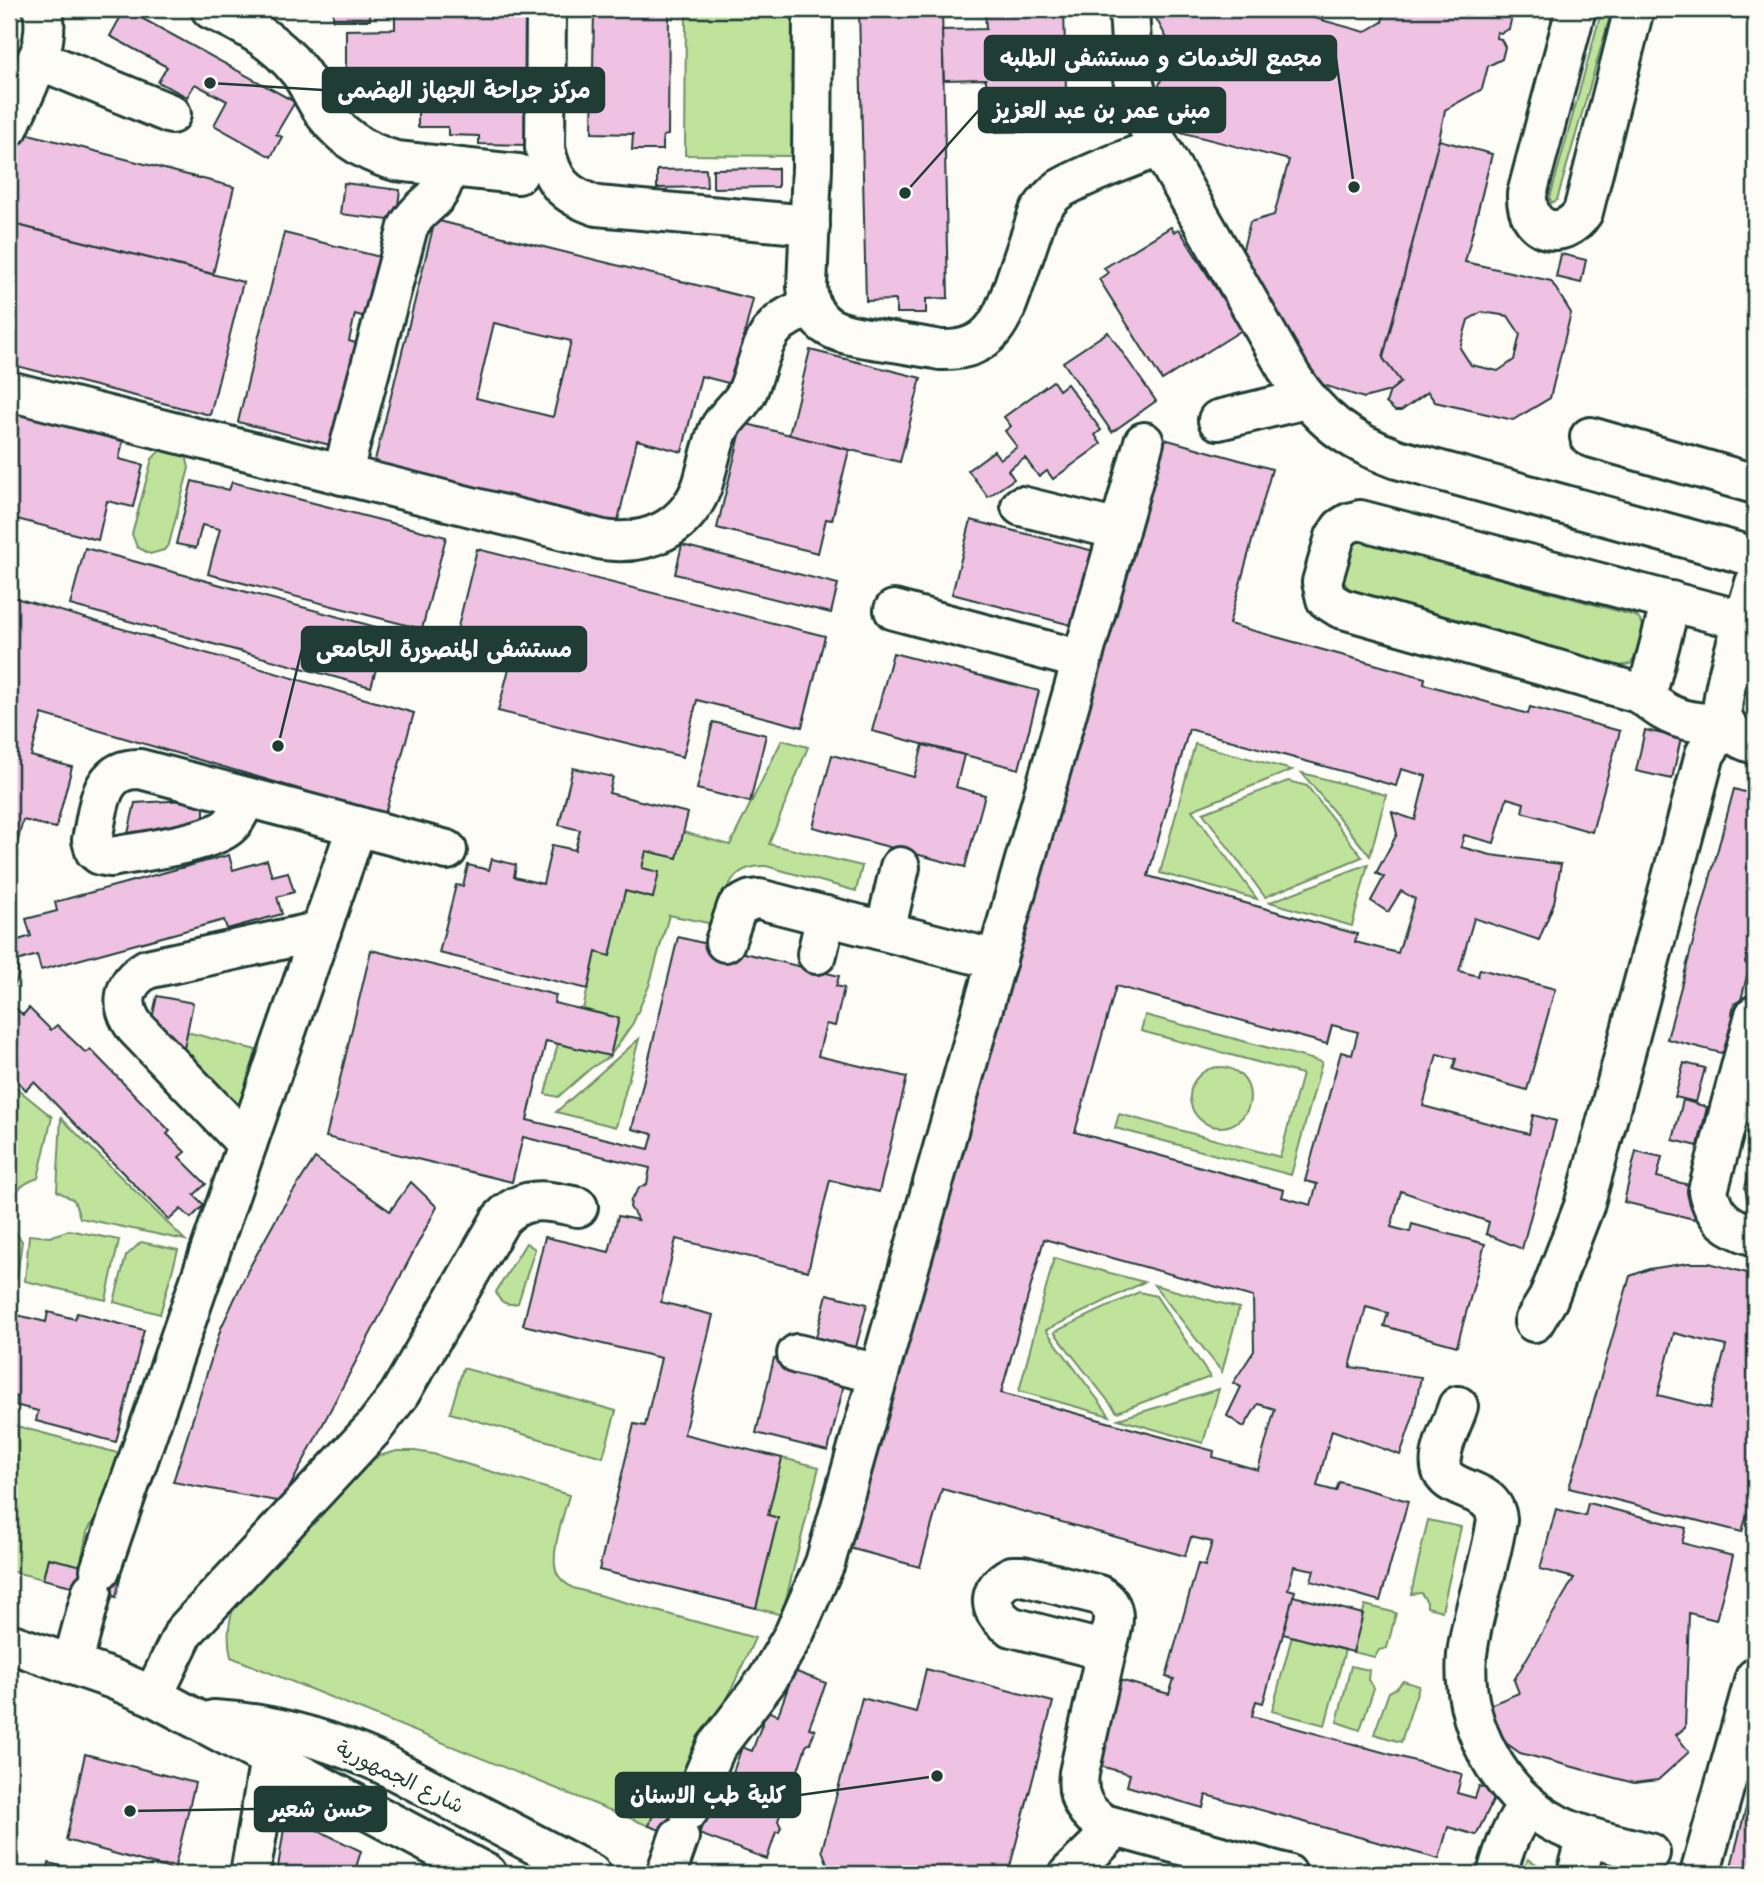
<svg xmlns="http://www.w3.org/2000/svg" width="1764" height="1883" viewBox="0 0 1764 1883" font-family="'Comic Neue','Playpen Sans Arabic',sans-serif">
<rect width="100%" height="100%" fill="#fdfcf7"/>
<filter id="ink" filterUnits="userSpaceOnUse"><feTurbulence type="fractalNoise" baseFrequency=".0143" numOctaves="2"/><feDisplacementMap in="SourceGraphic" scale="14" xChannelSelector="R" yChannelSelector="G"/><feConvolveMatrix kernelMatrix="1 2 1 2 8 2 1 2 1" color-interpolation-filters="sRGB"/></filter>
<g filter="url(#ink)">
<g fill="#c0e39c" stroke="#709068" stroke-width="2">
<path d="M 686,9 L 795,9 L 794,156 L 685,155 Z"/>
<path d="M 1602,9 L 1612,9 L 1557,200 L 1551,203 L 1550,198 Z"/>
<path d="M 161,449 L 186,455 L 189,468 L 169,544 L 164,550 L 150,554 L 137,547 L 132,534 L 152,459 Z"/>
<path d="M 1360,540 L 1632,615 L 1638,617 L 1644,627 L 1637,656 L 1630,664 L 1620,666 L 1351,590 C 1348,587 1345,586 1344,581 C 1341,569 1349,544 1360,540 Z"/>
<path d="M 782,740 L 808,747 L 769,844 L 862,866 L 856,891 L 766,866 C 727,865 725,894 718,925 L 669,915 L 649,986 L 633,1023 L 610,1056 L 591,1068 L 558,1097 L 545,1094 L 558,1043 L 610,1056 L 619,1018 L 583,1009 L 596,952 L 625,891 L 653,898 L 642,868 L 646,851 L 683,832 L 730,845 Z"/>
<path d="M 1195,744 L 1292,770 L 1192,810 L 1257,899 L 1160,873 Z"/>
<path d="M 1302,773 L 1386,795 L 1370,856 Z"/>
<path d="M 1288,781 L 1307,786 L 1362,857 L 1265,897 L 1203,813 Z"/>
<path d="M 1368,864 L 1352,926 L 1270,902 Z"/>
<path d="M 1145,1015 L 1322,1062 L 1291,1175 L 1115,1128 L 1119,1114 L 1280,1157 L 1302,1074 L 1141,1031 Z"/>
<path d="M 187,1032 L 256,1050 L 243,1105 L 232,1105 L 182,1058 Z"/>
<path d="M 639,1039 L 616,1127 L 556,1112 Z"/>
<circle cx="1220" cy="1097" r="30"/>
<path d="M 9,1082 L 52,1117 L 38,1178 C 6,1189 1,1216 22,1241 L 17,1278 L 9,1276 Z"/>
<path d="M 61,1118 L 185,1240 L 80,1218 L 74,1200 L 57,1191 Z"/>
<path d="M 69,1230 L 119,1240 L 106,1300 L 25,1281 L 29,1235 L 50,1237 Z"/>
<path d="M 141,1242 L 178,1250 L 160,1314 L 114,1302 L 126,1256 Z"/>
<path d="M 526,1243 L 535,1249 L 518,1303 C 508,1306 499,1303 496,1292 Z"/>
<path d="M 1054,1258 L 1144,1282 L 1046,1330 L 1110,1416 L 1019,1391 Z"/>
<path d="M 1154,1285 L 1239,1308 L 1222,1372 Z"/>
<path d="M 1139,1292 L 1156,1296 L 1210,1377 L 1117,1412 L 1054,1332 Z"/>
<path d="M 463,1368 L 616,1411 L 603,1457 L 450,1413 Z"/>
<path d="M 1219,1389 L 1203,1443 L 1118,1419 Z"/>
<path d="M 9,1424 L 125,1455 L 104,1503 L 87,1532 L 80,1566 L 48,1558 L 43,1579 L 9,1571 Z"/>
<path d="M 397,1451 L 415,1451 L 433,1454 L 569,1495 C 564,1514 549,1555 557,1573 C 560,1580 566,1584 573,1588 L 755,1638 L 678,1806 L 659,1799 L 649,1826 L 231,1657 C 227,1638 228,1624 234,1606 L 362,1464 L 379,1456 Z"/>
<path d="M 782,1458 L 819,1467 L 782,1615 L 756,1608 L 778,1518 L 768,1515 Z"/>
<path d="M 1428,1520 L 1461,1527 L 1442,1611 L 1427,1607 L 1427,1602 L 1421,1593 L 1411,1594 Z"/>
<path d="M 1365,1605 L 1396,1613 L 1387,1648 L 1379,1650 L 1375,1657 L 1353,1652 Z"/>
<path d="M 1292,1636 L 1345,1650 L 1325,1725 L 1272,1711 Z"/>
<path d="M 1351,1666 L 1369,1670 L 1368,1680 L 1374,1688 L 1360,1730 L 1337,1722 Z"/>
<path d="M 1403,1681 L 1419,1686 L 1401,1742 L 1374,1734 L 1389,1692 L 1397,1688 Z"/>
<path d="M 1528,1859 L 1553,1874 L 1522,1874 Z"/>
</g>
<g fill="#efc1e3" stroke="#1f3d34" stroke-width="2" fill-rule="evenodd">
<path d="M 125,9 L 295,102 L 276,134 L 282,137 L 271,157 L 214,125 L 227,101 L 195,84 L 187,97 L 158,82 L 167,67 L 110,36 Z"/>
<rect x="333" y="9" width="37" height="11"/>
<path d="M 395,9 L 533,9 L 530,145 L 479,144 L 479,136 L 448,135 L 448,127 L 418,127 L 418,87 L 368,87 L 346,71 L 346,30 L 395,29 Z"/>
<path d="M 594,9 L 669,9 L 668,135 L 663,136 L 663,150 L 632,150 L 633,134 L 592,133 Z"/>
<path d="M 859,9 L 942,9 L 948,298 L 926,299 L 926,313 L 896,313 L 896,300 L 866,301 Z"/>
<path d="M 985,9 L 1064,9 L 1067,131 L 987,132 L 986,79 L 944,80 L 942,30 L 986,29 Z"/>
<path d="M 1151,9 L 1282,9 L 1365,32 L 1382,22 L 1385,9 L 1508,9 L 1512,16 L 1509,29 L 1501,33 L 1497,32 L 1496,38 L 1501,39 L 1505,47 L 1502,59 L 1488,66 L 1482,89 L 1445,110 L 1439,140 L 1383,358 L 1401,382 L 1390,391 L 1364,398 L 1314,382 L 1239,264 L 1250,222 L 1274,215 L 1289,160 L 1176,131 L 1156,96 L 1171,46 Z"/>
<path d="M 21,132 L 234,187 L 213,274 L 9,223 L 9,181 Z"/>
<path d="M 1439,140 L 1492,154 L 1465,262 L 1551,281 L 1571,313 L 1550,398 L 1513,420 L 1435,402 L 1428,392 L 1401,411 L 1395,411 L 1386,403 L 1390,391 L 1401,382 L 1383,358 ZM 1482,312 L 1508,316 L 1520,334 L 1514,360 L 1498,371 L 1471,365 L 1460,348 L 1468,320 Z"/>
<path d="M 778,168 L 778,187 L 713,188 L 713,169 Z"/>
<path d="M 706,169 L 707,187 L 657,188 L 657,170 Z"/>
<path d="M 344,183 L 400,190 L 396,221 L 340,214 Z"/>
<path d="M 435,220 L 753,299 L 732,384 L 701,376 L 682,452 L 637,440 L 616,529 L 373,468 ZM 494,323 L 571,341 L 553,417 L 476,398 Z"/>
<path d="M 9,223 L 243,282 L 210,415 L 9,364 Z"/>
<path d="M 1171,227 L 1174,232 L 1179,229 L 1242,330 L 1162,380 L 1099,279 L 1108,273 L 1104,268 Z"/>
<path d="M 284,233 L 380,257 L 365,317 L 355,314 L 349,341 L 359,344 L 334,446 L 238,422 Z"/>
<path d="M 1561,254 L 1586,260 L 1581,283 L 1556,277 Z"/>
<path d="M 1108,332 L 1156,401 L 1112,432 L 1063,362 Z"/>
<path d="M 810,350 L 921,378 L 900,462 L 789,435 Z"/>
<path d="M 1053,381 L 1059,390 L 1067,384 L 1101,430 L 1095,435 L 1101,444 L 1053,479 L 1047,471 L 1039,477 L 1025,458 L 1008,470 L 1014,479 L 988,497 L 968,470 L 994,451 L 1000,459 L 1017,447 L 1005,431 L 1011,426 L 1004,417 Z"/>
<path d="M 9,412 L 123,441 L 119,459 L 143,465 L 133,507 L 107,501 L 98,540 L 9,517 Z"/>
<path d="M 743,423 L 849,450 L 832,520 L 826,519 L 818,553 L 717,528 Z"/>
<path d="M 1157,437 L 1272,469 L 1229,624 L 1425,678 L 1424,684 L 1528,714 L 1530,707 L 1620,731 L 1592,832 L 1522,812 L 1524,803 L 1507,798 L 1494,843 L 1464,835 L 1461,847 L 1491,855 L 1561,864 L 1554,903 L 1539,940 L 1474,918 L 1459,971 L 1478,976 L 1480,969 L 1555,989 L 1527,1090 L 1453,1069 L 1456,1059 L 1437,1054 L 1423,1106 L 1529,1134 L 1533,1115 L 1556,1121 L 1522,1249 L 1486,1234 L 1489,1222 L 1401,1191 L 1391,1227 L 1410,1232 L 1412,1224 L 1485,1244 L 1457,1346 L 1384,1326 L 1388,1313 L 1366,1307 L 1350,1367 L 1421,1377 L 1413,1417 L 1400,1455 L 1332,1430 L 1317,1486 L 1336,1491 L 1339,1482 L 1408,1501 L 1380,1601 L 1311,1581 L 1314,1570 L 1294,1566 L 1288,1589 L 1295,1591 L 1283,1634 L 1263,1703 L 1256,1701 L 1252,1716 L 1462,1774 L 1457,1793 L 1475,1798 L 1479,1786 L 1497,1793 L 1476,1835 L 1448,1827 L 1439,1859 L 1206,1795 L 1203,1808 L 1127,1786 L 1130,1774 L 1096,1765 L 1120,1680 L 1169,1694 L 1174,1679 L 1166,1677 L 1198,1564 L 1205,1566 L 1212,1542 L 1191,1537 L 1185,1556 L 942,1489 L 920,1567 L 849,1548 ZM 1189,729 L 1396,786 L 1401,769 L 1426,776 L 1415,820 L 1392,812 L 1397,834 L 1376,873 L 1384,877 L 1371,901 L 1388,912 L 1401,891 L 1415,899 L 1398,953 L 1355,942 L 1357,934 L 1148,876 ZM 1116,986 L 1327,1044 L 1332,1025 L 1358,1032 L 1352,1055 L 1341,1052 L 1305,1181 L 1317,1184 L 1311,1205 L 1282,1197 L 1284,1190 L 1075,1132 ZM 1044,1239 L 1253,1297 L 1254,1351 L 1233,1383 L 1241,1387 L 1227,1416 L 1244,1427 L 1258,1404 L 1275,1409 L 1258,1470 L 1213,1457 L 1214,1451 L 1001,1393 Z"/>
<path d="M 192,481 L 229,490 L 232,482 L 446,537 L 422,629 L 208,574 L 220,529 L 202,525 L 196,548 L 176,544 Z"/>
<path d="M 971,520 L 1094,551 L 1075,626 L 952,594 Z"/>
<path d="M 682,545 L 838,584 L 831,613 L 675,574 Z"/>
<path d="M 85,548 L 387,630 L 371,687 L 70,605 Z"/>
<path d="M 477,549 L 825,636 L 802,727 L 697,700 L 683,757 L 498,711 L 513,653 L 455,639 Z"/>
<path d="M 12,597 L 414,713 L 385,814 L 42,714 L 31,756 L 72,767 L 56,828 L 23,820 L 9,876 L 9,736 L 17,707 L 9,705 L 9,610 Z"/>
<path d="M 893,653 L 1039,691 L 1019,769 L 872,731 Z"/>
<path d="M 713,722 L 766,735 L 750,802 L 697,789 Z"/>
<path d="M 1645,730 L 1681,738 L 1672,779 L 1636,771 Z"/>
<path d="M 923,745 L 964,755 L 956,787 L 985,795 L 965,867 L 813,827 L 832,755 L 914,777 Z"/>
<path d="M 573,768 L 613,777 L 609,793 L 688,813 L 677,858 L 646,851 L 642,868 L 659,872 L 653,898 L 625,891 L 610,956 L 596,952 L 588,989 L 439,953 L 456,885 L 463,886 L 468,865 L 489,870 L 492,859 L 516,865 L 514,877 L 543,884 L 552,845 L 575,850 L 580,830 L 559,825 Z"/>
<path d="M 1734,789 L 1755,795 L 1755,948 L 1754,953 L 1747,956 L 1745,962 L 1749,968 L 1741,1000 L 1734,1004 L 1732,1014 L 1735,1019 L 1727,1048 L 1721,1053 L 1667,1039 Z"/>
<path d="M 204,799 L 204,825 L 127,838 L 135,803 Z"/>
<path d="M 229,855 L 233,870 L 267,860 L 272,876 L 288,872 L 294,892 L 277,897 L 282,914 L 227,929 L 224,920 L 41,970 L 37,955 L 17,961 L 18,975 L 9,1002 L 9,935 L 12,942 L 31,936 L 26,919 L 57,911 L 55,902 Z"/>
<path d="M 678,937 L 839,976 L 836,986 L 844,988 L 835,1026 L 826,1024 L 818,1056 L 907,1077 L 879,1192 L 830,1180 L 808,1271 L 676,1239 L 661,1302 L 713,1315 L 684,1434 L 782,1458 L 768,1515 L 778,1518 L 756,1608 L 599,1570 L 634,1424 L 645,1426 L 661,1358 L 523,1325 L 545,1237 L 609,1252 L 618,1216 L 638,1220 L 630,1207 L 631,1200 L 640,1187 L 647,1184 L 650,1168 L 523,1137 L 512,1182 L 326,1137 L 371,950 L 556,995 L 554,1003 L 619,1018 L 610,1056 L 546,1041 L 527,1120 L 649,1149 L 653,1134 L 632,1129 Z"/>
<path d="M 157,996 L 193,1003 L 182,1058 L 149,1032 Z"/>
<path d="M 9,1002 L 23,1015 L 29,1008 L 51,1030 L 57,1025 L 86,1053 L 90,1049 L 170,1131 L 167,1134 L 185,1152 L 179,1157 L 206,1184 L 194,1195 L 204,1205 L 191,1218 L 181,1209 L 169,1220 L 34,1082 L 26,1090 L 9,1072 Z"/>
<path d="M 1684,1063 L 1705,1068 L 1696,1102 L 1675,1097 Z"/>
<path d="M 1683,1100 L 1707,1107 L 1698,1146 L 1673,1140 Z"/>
<path d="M 1755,1149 L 1755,1208 L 1748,1203 L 1745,1188 Z"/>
<path d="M 1636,1151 L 1662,1157 L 1657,1177 L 1701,1188 L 1694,1219 L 1624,1202 Z"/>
<path d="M 315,1158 L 390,1211 L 411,1182 L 437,1207 L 282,1502 L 173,1482 L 221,1328 L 248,1270 L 280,1212 Z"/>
<path d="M 1688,1263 L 1709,1263 L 1755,1275 L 1755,1485 L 1742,1532 L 1569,1488 L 1630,1276 L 1649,1269 ZM 1674,1333 L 1726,1346 L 1710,1408 L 1658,1395 Z"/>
<path d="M 827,1294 L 867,1304 L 853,1359 L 813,1349 Z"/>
<path d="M 48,1312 L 75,1319 L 77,1313 L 144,1330 L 116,1442 L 36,1421 L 38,1411 L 15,1405 L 17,1397 L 9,1395 L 9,1313 L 46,1322 Z"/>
<path d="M 774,1358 L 846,1376 L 828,1451 L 756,1433 Z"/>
<path d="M 1588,1503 L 1686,1528 L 1682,1543 L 1733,1556 L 1716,1620 L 1689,1613 L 1685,1728 L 1676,1735 L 1689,1752 L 1658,1780 L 1634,1783 L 1520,1753 L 1499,1738 L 1487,1706 L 1519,1693 L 1514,1680 L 1574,1578 L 1540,1569 L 1556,1509 L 1585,1516 Z"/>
<path d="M 48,1558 L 121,1575 L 116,1597 L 43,1579 Z"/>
<path d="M 1293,1596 L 1363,1614 L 1353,1652 L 1283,1634 Z"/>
<path d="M 926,1669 L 1053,1702 L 1008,1874 L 836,1874 L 829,1868 L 822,1850 L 862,1698 L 916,1712 Z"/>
<path d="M 794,1671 L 826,1683 L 809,1728 L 815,1730 L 810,1743 L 806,1746 L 791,1791 L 792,1795 L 788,1807 L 782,1809 L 778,1821 L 781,1827 L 779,1832 L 776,1832 L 767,1859 L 699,1834 L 717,1782 L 728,1786 L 742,1747 L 752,1751 L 767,1711 L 778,1715 Z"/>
<path d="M 85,1754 L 195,1783 L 174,1870 L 66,1840 Z"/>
<path d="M 1755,1773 L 1755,1874 L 1729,1874 Z"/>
<path d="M 659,1799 L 705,1816 L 696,1843 L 649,1826 Z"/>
<path d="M 286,1815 L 361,1851 L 354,1874 L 277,1874 Z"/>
<path d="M 49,1863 L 94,1874 L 46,1874 Z"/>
</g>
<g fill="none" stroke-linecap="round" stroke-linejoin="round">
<defs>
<g id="minor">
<path d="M 211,9 C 245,24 276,42 299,71 C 307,81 312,94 319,105 C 337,135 363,152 396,161 L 518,174"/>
<path d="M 546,9 L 545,148 C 552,182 564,195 597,206 L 810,225"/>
<path d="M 813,9 L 812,167 L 807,287 C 811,332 843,334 880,340 C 900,343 920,346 940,350 C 993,352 1003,318 1017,276 C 1024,255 1031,235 1038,214 C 1044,205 1051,195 1060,189 C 1089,172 1127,160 1158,147"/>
<path d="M 1129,9 L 1133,78 L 1141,114 L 1291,376 C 1319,419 1348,441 1397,459 L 1755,557"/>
<path d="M 1576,9 L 1527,194 C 1525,232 1563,243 1583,212 L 1634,9"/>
<path d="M 37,59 L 171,114"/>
<path d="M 9,127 C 24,90 51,50 43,9"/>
<path d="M 9,391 L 603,540 C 647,546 686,529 702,486 C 708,467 711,447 719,429 C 727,414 741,406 748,390 C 764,350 762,319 812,308"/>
<path d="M 1218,420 L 1306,399"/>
<path d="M 1590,437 L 1755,484"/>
<path d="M 342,475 L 408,227 C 424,198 440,208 447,166"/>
<path d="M 1021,506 L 1119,530"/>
<path d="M 1755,583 C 1748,608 1718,696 1723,717 C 1727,732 1741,740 1755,744"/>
<path d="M 894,610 L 1082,660"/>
<path d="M 1646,697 L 1671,601"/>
<path d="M 1726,724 C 1705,723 1683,723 1664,711 C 1653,705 1647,697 1635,692 L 1340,608 L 1326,599 L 1322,582 L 1335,537 L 1341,528 L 1349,523 L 1360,520 L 1745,621"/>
<path d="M 245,797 C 241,807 238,818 229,826 C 211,843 139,852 111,857 L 100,855 L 95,851 L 92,840 C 99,809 98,768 140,769 L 447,850"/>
<path d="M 885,931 L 900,867"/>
<path d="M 725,942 L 737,907 L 751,900 L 759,899 L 997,960"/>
<path d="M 817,954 L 826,916"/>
<path d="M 1755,1015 L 1708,1191 C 1714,1219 1730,1228 1755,1236"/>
<path d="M 247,1144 L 135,1027 C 119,1005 123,983 147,969 L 321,931"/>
<path d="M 1534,1322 L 1548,1299 L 1584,1206 L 1705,754 L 1715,739 L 1730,730"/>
<path d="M 797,1354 L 879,1374"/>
<path d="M 1458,1406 C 1453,1422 1443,1440 1441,1457 C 1435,1497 1493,1481 1497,1519 C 1491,1565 1472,1609 1467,1655 C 1461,1721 1498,1794 1558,1825 C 1587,1839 1619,1845 1650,1853"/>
<path d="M 100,1570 L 357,826"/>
<path d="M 1012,1576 L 1023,1576 L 1099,1595 C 1122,1608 1111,1631 1106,1651 L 1012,1627 C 987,1613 986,1589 1012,1576 Z"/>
<path d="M 1106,1651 L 1079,1773 C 1076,1796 1084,1812 1104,1824 L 1287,1874"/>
<path d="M 72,1665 L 92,1591"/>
<path d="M 153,1696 L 184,1632 L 373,1429 L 399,1395 L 501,1219 C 524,1194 548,1201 578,1207"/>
<path d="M 689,1810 L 716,1747 L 768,1679 L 794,1634 L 825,1563 L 1144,442"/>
<path d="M 250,1874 L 270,1758"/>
<path d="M 666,1874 L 679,1837"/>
<path d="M 1069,1874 L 1116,1828"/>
<path d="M 1497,1874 C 1504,1848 1512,1826 1529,1805"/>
<path d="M 1577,1874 L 1587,1837"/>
<path d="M 1700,1874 L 1755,1678"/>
</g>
<g id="major">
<path d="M 9,1643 L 113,1679 L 153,1696 L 487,1874"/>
<path d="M 214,1720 C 273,1723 327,1739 381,1763 L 591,1874"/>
</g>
</defs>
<use href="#minor" stroke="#1f3d34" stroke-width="44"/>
<use href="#major" stroke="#1f3d34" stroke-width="44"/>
<use href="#minor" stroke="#fdfcf7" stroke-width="38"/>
<use href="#major" stroke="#fdfcf7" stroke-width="38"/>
</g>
</g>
<g text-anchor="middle" stroke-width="7" stroke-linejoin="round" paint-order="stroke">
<g font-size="21" fill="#1f3d34" stroke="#fdfcf7">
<text transform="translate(400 1777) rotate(26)" y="7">شارع الجمهورية</text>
</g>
</g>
<path fill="none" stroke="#1f3d34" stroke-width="2.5" d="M1354 187L1336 58M210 83L323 90M905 193L979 110M278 746L302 649M937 1776L800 1795M130 1811L255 1809"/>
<g fill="#1f3d34" stroke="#fdfcf7" stroke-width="2.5">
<circle cx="1354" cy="187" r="7"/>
<circle cx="210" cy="83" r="7"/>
<circle cx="905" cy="193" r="7"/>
<circle cx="278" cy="746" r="7"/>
<circle cx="937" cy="1776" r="7"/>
<circle cx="130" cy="1811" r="7"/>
</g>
<g fill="#1f3d34" stroke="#1f3d34" stroke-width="2.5">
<rect x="985" y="36" width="351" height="44" rx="7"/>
<rect x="323" y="68" width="281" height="44" rx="7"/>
<rect x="979" y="88" width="246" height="44" rx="7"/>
<rect x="302" y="627" width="284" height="44" rx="7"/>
<rect x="616" y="1773" width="184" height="44" rx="7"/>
<rect x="255" y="1787" width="131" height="44" rx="7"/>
</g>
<g font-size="23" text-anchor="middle" font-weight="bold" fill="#fff">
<text x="1161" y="66">مجمع الخدمات و مستشفى الطلبه</text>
<text x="464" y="98">مركز جراحة الجهاز الهضمى</text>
<text x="1102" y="118">مبنى عمر بن عبد العزيز</text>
<text x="444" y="657">مستشفى المنصورة الجامعى</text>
<text x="708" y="1803">كلية طب الاسنان</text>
<text x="321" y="1817">حسن شعير</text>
</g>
<rect width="1764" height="1883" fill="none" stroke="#fdfcf7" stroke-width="35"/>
<rect x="18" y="18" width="1729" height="1848" fill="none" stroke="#1f3d34" stroke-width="2.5" filter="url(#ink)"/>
</svg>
